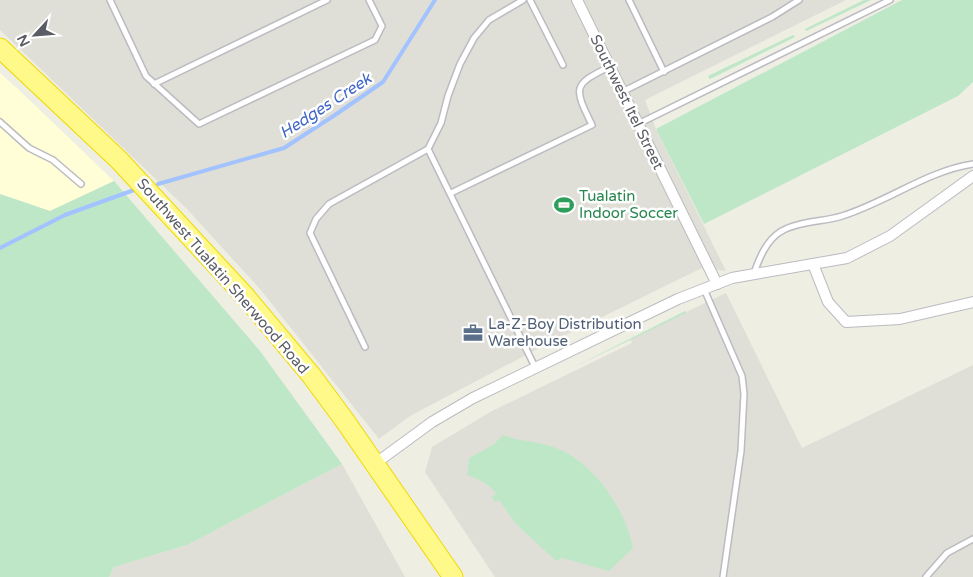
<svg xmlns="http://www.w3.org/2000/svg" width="973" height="577" viewBox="0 0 973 577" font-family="'Varela Round',sans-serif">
<rect width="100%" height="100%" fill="#eeeee3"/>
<path fill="#fffed7" d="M 0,73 L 18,89 L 114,181 L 50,211 L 0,194 Z"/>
<g fill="#dfdfd7">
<path d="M 0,0 L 846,0 L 645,100 L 656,129 L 726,271 L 702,268 L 543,346 L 410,416 L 379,439 L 260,289 L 187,209 L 0,30 Z"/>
<path d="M 726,293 L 802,448 L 973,365 L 973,577 L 495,577 L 425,472 L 432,447 L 492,411 L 632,343 L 630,339 Z"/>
<path d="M 342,464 L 405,577 L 109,577 L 114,567 L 187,545 Z"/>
</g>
<g fill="#bee7c7">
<path d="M 864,0 L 871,0 L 806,31 L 805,29 Z"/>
<path d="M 902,0 L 973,0 L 973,82 L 958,96 L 704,224 L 656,129 Z"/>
<path d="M 793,35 L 795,37 L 710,79 L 708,76 Z"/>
<path d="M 114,181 L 260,351 L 342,464 L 187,545 L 114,567 L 109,577 L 0,577 L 0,194 L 50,211 Z"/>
<path d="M 685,311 L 686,313 L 570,369 Z"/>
<path d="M 503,435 C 520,442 539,441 556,448 C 594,462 626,510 633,548 L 609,571 L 562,558 L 556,561 L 516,524 L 499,500 L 495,502 L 492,497 L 496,494 C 490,484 477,478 467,475 L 469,458 L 493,445 Z"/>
</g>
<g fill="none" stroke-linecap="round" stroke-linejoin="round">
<g stroke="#a2c3ff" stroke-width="4">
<path d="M 158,184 L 284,148 L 335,115 L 383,82 L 435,0"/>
<path d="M 0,248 L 65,215 L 134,190"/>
</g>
<defs>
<g id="lane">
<path d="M 110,0 L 146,76 L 199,124 L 375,40 L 382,26 L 369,0"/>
<path d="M 523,0 L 489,20 L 474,38 L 460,64 L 448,96 L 441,123 L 428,149 L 535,367"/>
<path d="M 530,0 L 563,65"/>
<path d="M 629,0 L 664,72"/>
<path d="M 154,84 L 327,0"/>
<path d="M 622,92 L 772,17 L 799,0"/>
<path d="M 0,122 L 29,148 L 53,160 L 81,184"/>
<path d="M 638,124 L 890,0"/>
<path d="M 451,193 L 592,125 C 574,88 572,85 609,67"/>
<path d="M 754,273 C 759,259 766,241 780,232 C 798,221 823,222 842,216 C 887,202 927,171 973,164"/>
<path d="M 704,289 L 742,376 L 744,394 L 741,451 L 723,577"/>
<path d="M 365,347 L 310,233 L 316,219 L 329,204 L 428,149"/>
<path d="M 926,577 L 947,553 L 973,539"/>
</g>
<g id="street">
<path d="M 577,0 L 717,284"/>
<path d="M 813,264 L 828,302 L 846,322 L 900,319 L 973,302"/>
<path d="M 376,463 L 432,422 L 473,398 L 678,299 L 732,278 L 847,258 L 890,236 L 973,176"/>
</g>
<path id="highway" d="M 0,48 L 119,160 L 245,296 L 311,375 L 345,421 L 453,577"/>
</defs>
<use href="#lane" stroke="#bbbbc2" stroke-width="8"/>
<use href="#street" stroke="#bbbbc2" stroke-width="12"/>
<use href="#highway" stroke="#f1d800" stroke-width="21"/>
<use href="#lane" stroke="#fff" stroke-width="5"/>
<use href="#street" stroke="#fff" stroke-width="10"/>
<use href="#highway" stroke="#fff989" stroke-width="19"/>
</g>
<defs>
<symbol id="stadium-bare" viewBox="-9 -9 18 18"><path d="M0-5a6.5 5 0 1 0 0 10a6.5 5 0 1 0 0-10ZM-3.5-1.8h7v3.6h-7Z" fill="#2e9e5b" stroke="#fff" stroke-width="2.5" paint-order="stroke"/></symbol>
<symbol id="office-bare" viewBox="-9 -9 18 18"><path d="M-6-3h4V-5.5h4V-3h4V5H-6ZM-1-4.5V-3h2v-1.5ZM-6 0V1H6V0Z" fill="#5c6f8a" stroke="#fff" stroke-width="2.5" paint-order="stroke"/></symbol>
</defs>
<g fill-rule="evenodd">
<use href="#stadium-bare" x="550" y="191" width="28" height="28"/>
<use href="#office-bare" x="459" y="319" width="28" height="28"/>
</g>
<g text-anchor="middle" stroke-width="5" stroke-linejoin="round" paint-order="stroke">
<g font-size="15" fill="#5b5d64" stroke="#fff">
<text transform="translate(627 102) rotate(64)" y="5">Southwest Itel Street</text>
<text transform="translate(223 276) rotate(49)" y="5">Southwest Tualatin Sherwood Road</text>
</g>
<g font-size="15" fill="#27864d" stroke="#fff" text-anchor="start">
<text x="579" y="201">Tualatin<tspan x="579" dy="17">Indoor Soccer</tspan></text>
</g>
<g font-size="15" fill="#4e5e75" stroke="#fff" text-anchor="start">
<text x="488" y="329">La-Z-Boy Distribution<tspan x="488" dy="17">Warehouse</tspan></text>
</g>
<g font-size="16" font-style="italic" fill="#4066c7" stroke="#fff">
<text transform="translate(325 105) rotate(-33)" y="6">Hedges Creek</text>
</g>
</g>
<g transform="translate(35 35) rotate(244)" stroke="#ffffff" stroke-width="4" paint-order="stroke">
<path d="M0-4L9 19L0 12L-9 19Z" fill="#5b5d64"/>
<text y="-8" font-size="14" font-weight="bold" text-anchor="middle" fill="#5b5d64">N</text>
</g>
</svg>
